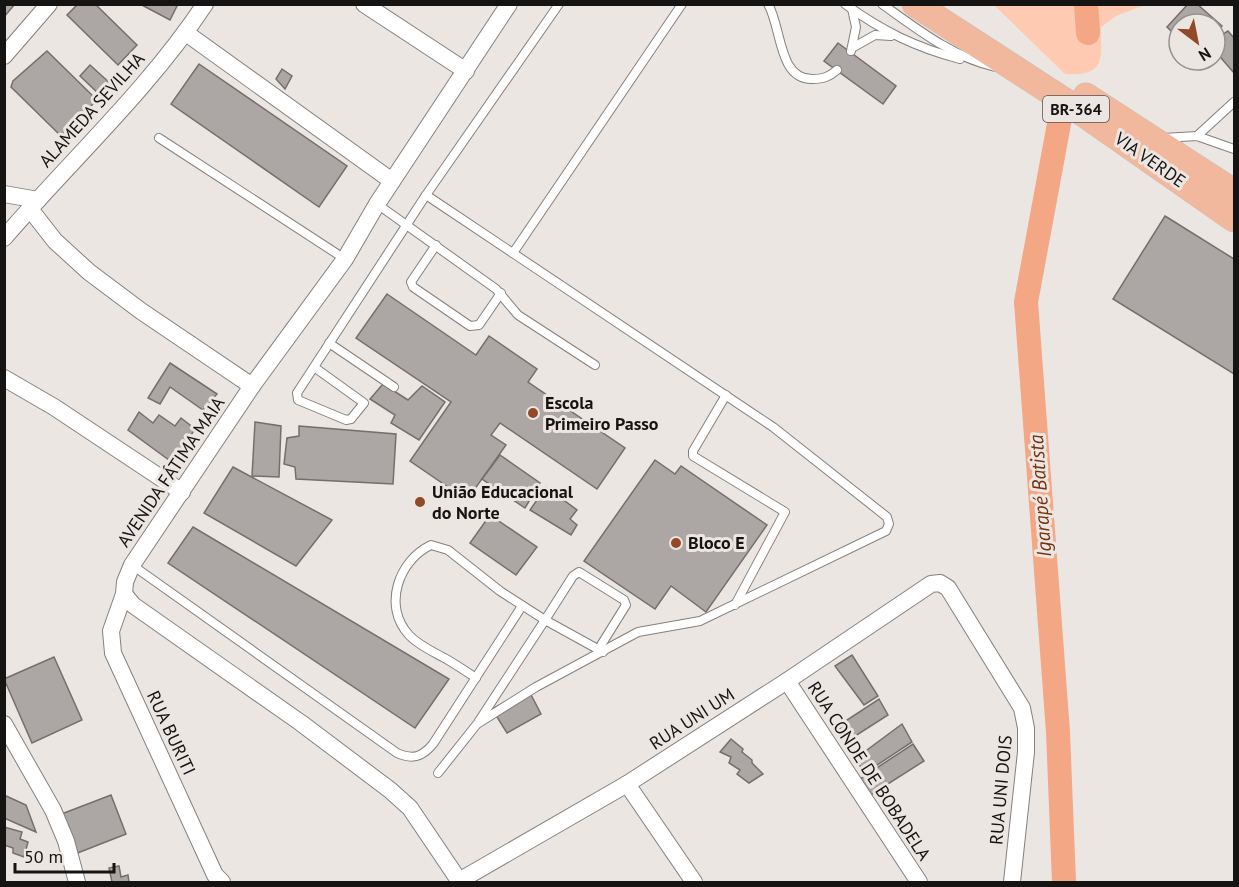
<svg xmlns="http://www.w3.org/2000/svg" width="1239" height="887" viewBox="0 0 1239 887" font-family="'PT Sans',sans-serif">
<rect width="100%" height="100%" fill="#ece6e3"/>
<path fill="#ffc9b2" d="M 994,5 L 1145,5 L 1116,16 L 1101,27 C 1101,61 1106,76 1065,74 Z"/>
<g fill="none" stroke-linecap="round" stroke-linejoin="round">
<g stroke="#f3a785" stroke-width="24">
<path d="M 1086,4 L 1088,33"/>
<path d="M 1061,113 L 1026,302 L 1058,732 L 1064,882"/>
</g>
</g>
<g fill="#aca6a4" stroke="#746e6c" stroke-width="1.5">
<path d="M 4,4 L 15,4 L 4,17 Z"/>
<path d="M 78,4 L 95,4 L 137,45 L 118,65 L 67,15 Z"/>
<path d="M 140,4 L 178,4 L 170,20 Z"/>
<path d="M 1188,4 L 1197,4 L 1222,26 L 1215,33 L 1215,24 L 1179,24 L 1179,39 L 1167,27 Z"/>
<path d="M 1228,31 L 1234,38 L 1234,73 L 1215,51 L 1215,39 Z"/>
<path d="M 838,43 L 896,86 L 883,104 L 824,61 Z"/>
<path d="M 47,51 L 97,100 L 61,136 L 11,87 L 13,81 Z"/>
<path d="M 199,64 L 347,166 L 319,207 L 171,104 Z"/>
<path d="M 90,65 L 112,85 L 102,97 L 80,76 Z"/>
<path d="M 282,69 L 292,76 L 285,89 L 276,79 Z"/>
<path d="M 1165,216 L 1234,259 L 1234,374 L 1113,299 Z"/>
<path d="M 387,294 L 476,355 L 489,336 L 537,369 L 528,382 L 625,448 L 597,489 L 500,423 L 491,435 L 506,445 L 467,500 L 410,461 L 451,402 L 356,338 Z"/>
<path d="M 170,363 L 217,394 L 203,410 L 170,387 L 160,404 L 148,398 Z"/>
<path d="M 383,384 L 408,400 L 422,386 L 445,402 L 419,440 L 391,423 L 395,415 L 370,399 Z"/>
<path d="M 139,412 L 153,423 L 159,415 L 175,426 L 181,418 L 195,429 L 173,463 L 128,430 Z"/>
<path d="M 255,422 L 281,426 L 279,477 L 252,476 Z"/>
<path d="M 299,426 L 396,434 L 393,484 L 296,479 L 295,467 L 284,464 L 287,438 L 299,436 Z"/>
<path d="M 500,455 L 540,483 L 525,508 L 482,479 Z"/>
<path d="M 655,460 L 675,474 L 681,466 L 767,525 L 706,612 L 671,586 L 655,609 L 584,561 Z"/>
<path d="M 233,467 L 332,520 L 296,566 L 204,513 Z"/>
<path d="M 546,487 L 577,510 L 570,519 L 577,525 L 571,535 L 530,510 Z"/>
<path d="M 490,515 L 537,547 L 516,575 L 470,543 Z"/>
<path d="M 193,527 L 449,679 L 415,728 L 168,563 Z"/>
<path d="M 852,655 L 878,696 L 864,705 L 835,666 Z"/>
<path d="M 54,657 L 82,720 L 32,743 L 4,679 Z"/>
<path d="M 528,689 L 541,714 L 507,733 L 492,709 Z"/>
<path d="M 879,699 L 888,715 L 849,740 L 838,726 Z"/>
<path d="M 902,724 L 912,742 L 865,773 L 855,759 Z"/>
<path d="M 731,739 L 743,749 L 742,752 L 752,760 L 752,763 L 763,774 L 749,783 L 737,774 L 740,770 L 729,763 L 731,757 L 720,752 Z"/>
<path d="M 913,744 L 924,761 L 869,796 L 857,781 Z"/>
<path d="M 4,795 L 26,805 L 36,832 L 4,818 Z"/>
<path d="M 111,795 L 126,834 L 75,854 L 59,815 Z"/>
<path d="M 4,827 L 22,832 L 20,839 L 28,842 L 24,857 L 13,853 L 13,848 L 4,845 Z"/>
<path d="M 119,866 L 121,877 L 128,875 L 129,882 L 112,882 L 109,868 Z"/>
</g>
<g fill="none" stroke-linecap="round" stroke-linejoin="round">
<defs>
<g id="service">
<path d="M 768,4 C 782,28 778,79 812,79 C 823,79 829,77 837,70"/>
<path d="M 845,4 C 882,31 917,48 960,59"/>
<path d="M 882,4 C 917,29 954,58 996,67"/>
<path d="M 852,48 L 875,35 L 891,36"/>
<path d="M 851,51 L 856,27 L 852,9"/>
<path d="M 1197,136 L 1234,102"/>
<path d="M 159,138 L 345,259"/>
<path d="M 1163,138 L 1197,136 L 1234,149"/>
<path d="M 426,195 L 773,427 L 887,517 L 889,524 L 886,531 L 700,621 L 638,632 L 536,687 L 477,724 L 438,773"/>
<path d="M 377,204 L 496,289 L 518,315 L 595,365"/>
<path d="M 436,245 L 411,282 L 413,287 L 470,326 L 479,325 L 501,293"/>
<path d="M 513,253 L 682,4"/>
<path d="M 329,343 L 394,387"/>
<path d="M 314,367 L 364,403 L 351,419 L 346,420 L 298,400 L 297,393 L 426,195 L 559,4"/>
<path d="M 726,395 L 693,451 L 693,456 L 785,512 L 735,605"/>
<path d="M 132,565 L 397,753 C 413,760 422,757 433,744 L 522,606"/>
<path d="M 476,678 C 467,672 458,666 448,660 C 436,653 419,646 409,635 C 382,606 399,560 431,545 L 448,550 L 500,591 L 545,620 L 573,576 L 579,572 L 624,600 L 626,605 L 598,650"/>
<path d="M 479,721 L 545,620 L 603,652"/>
</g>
<g id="minor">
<path d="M 364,4 L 466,71"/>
<path d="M 186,33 L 392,181"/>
<path d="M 4,56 L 49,4"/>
<path d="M 4,194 L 38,200"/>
<path d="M 30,209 L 55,241 L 89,272 L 141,311 L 252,386"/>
<path d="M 4,238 C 71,160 148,90 205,4"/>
<path d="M 4,378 L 54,407 L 182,492"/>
<path d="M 124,594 L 133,605 L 301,723 L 390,790 L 410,808 L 460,882"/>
<path d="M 787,681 L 919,882"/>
<path d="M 4,724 L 53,810 L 66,841 L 77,882"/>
<path d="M 627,784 L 694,882"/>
<path d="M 459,881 L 627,784 L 787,681 L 931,584 L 940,583 L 948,588 L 1022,708 L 1026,728 L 1026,752 L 1012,882"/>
<path d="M 222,882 L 215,875 L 113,653 L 111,631 L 124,594 L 125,582 L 132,565 L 252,386 L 345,259 L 377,204 L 509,4"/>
</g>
<g id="primary">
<path d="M 915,4 L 1071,105 L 1234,219"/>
<path d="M 1086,96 L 1234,192"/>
</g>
</defs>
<use href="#service" stroke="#86807d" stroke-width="10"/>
<use href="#minor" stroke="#86807d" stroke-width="18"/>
<use href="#primary" stroke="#c2c2c2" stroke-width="27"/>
<use href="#service" stroke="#fff" stroke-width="8"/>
<use href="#minor" stroke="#fff" stroke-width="16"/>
<use href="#primary" stroke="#f2b89d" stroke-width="26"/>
</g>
<g fill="#914927" stroke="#ece6e3" stroke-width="2">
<circle cx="533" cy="413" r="6"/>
<circle cx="420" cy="502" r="6"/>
<circle cx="676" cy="543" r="6"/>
</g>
<g text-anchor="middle" stroke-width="6" stroke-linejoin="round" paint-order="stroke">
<rect fill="#ece6e3" stroke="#565251" stroke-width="1.5" x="1043" y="96" width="66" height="26" rx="4.5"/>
<g font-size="16" font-weight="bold" fill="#161313">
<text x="1076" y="115">BR-364</text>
</g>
<g font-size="18" fill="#161313" stroke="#ece6e3">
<text transform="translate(92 110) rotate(-48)" y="6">ALAMEDA SEVILHA</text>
<text transform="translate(1150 160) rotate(35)" y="6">VIA VERDE</text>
<text transform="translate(171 472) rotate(-56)" y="6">AVENIDA FÁTIMA MAIA</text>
<text transform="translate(692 719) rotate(-33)" y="6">RUA UNI UM</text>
<text transform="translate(171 733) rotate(65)" y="6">RUA BURITI</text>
<text transform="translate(869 771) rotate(57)" y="6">RUA CONDE DE BOBADELA</text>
<text transform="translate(1001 790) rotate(-85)" y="6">RUA UNI DOIS</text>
</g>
<g font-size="18" font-weight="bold" fill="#161313" stroke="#ece6e3" text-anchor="start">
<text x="545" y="409">Escola<tspan x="545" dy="21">Primeiro Passo</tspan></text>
<text x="432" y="498">União Educacional<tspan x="432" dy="21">do Norte</tspan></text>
<text x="688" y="549">Bloco E</text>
</g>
<g font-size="20" font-style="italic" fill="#75310e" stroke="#ece6e3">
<text transform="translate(1040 496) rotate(-94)" y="7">Igarapé Batista</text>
</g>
</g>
<rect width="1239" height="887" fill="none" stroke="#161313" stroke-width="12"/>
<g transform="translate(1197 42) rotate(148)"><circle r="28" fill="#ece6e3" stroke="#969290" stroke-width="1.5"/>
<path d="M0-4.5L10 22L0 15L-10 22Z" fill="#914927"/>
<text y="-9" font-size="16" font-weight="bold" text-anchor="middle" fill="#161313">N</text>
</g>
<path d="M15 863v9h99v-9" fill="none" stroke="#161313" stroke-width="3"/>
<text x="24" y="863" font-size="18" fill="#161313" stroke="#ece6e3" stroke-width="4.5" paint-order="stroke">50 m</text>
</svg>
